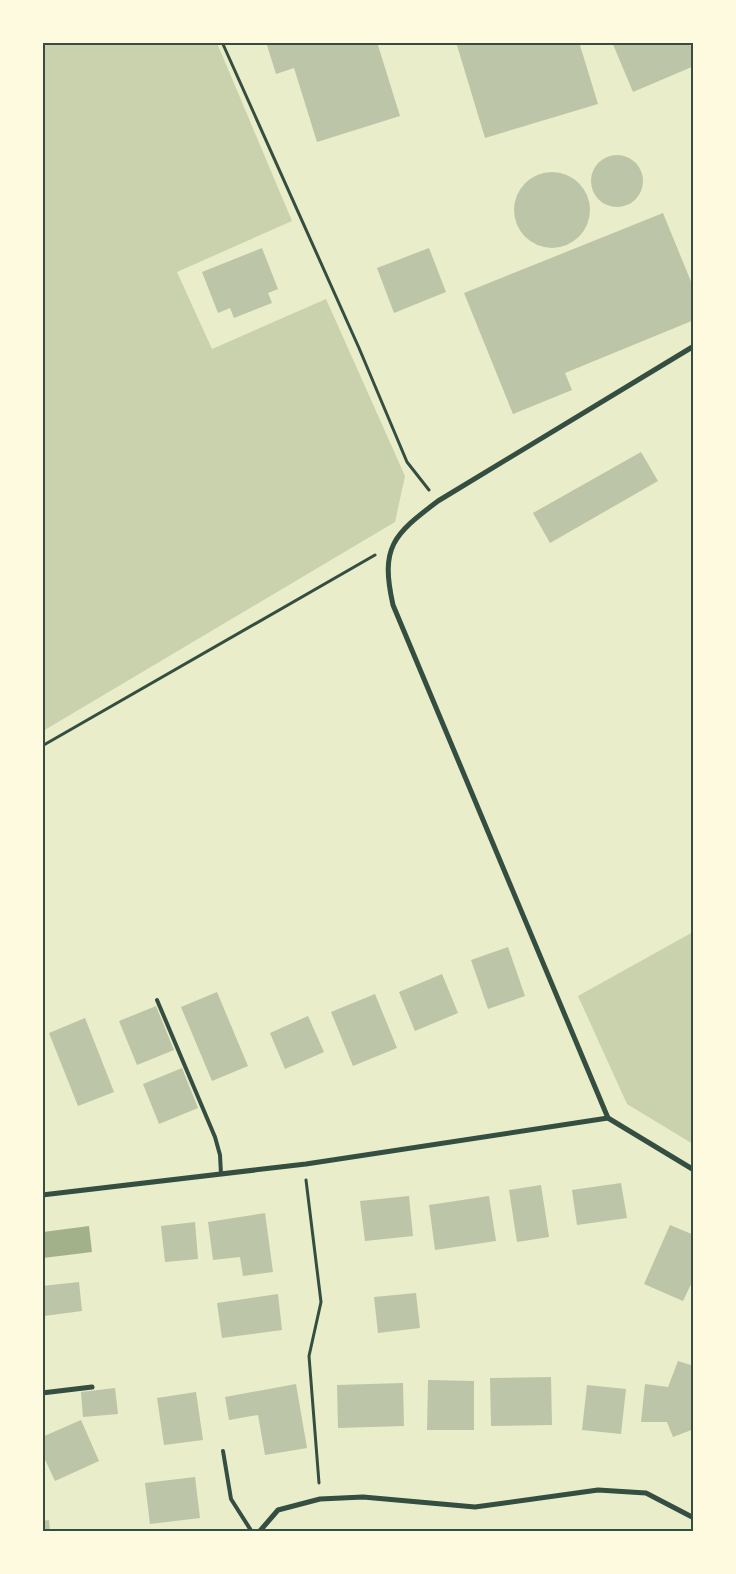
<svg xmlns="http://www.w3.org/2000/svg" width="736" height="1574" viewBox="0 0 736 1574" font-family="Lato,sans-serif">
<rect width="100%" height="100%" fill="#e9edc9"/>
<g fill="#cad2ad">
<path d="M 42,43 L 217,43 L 292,221 L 177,272 L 212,349 L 326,299 L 405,476 L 395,522 L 43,731 Z"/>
<path d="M 693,932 L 693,1144 L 627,1104 L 578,996 Z"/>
</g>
<path fill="#a3b18a" d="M 89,1226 L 92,1252 L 43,1258 L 43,1232 Z"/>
<g fill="#bcc5a7">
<path d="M 266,42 L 377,42 L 400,116 L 317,142 L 294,68 L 276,74 Z"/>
<path d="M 456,42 L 579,42 L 598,104 L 485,138 Z"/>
<path d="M 612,42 L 689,42 L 694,53 L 694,66 L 633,92 Z"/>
<circle cx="617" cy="181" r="26"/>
<circle cx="552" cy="210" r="38"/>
<path d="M 663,213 L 694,289 L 694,320 L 565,373 L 572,390 L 513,414 L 464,293 Z"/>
<path d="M 262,248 L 278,289 L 268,293 L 272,303 L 234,318 L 230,308 L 218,313 L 202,272 Z"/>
<path d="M 429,248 L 446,292 L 394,313 L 377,268 Z"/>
<path d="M 641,452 L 658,481 L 550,543 L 533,513 Z"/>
<path d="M 508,947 L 525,996 L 488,1009 L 471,960 Z"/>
<path d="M 442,974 L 458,1013 L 415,1031 L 399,992 Z"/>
<path d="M 217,992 L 248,1066 L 212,1081 L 181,1007 Z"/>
<path d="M 375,994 L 397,1048 L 353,1066 L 331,1012 Z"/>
<path d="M 156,1006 L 174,1050 L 137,1065 L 119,1021 Z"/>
<path d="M 308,1016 L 324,1052 L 285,1069 L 270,1033 Z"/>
<path d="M 85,1018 L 114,1092 L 78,1106 L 49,1033 Z"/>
<path d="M 182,1068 L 198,1108 L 159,1124 L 143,1084 Z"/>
<path d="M 621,1183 L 627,1218 L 577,1225 L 572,1190 Z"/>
<path d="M 541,1185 L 549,1237 L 517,1242 L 509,1190 Z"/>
<path d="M 409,1196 L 413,1236 L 365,1241 L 360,1201 Z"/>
<path d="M 489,1196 L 496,1241 L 435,1250 L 429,1205 Z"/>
<path d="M 265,1213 L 273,1272 L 243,1276 L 240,1257 L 213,1260 L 208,1222 Z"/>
<path d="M 195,1222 L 198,1259 L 165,1262 L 161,1226 Z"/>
<path d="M 670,1225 L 694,1235 L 694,1278 L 683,1301 L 644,1284 Z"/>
<path d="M 79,1282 L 82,1311 L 44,1316 L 42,1286 Z"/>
<path d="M 416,1293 L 420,1328 L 378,1333 L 374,1297 Z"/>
<path d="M 278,1294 L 282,1330 L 222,1338 L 217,1303 Z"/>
<path d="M 678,1361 L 694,1366 L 694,1429 L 673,1437 L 667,1422 L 641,1422 L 645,1384 L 668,1387 Z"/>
<path d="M 551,1377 L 552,1425 L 491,1426 L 490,1378 Z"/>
<path d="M 428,1380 L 474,1381 L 474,1430 L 427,1430 Z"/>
<path d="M 403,1383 L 404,1426 L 338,1428 L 337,1385 Z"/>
<path d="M 296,1384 L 307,1448 L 265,1455 L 258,1415 L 229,1420 L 225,1397 Z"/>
<path d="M 587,1385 L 626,1389 L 621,1434 L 582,1430 Z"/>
<path d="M 115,1388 L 118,1414 L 83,1417 L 81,1392 Z"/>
<path d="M 196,1392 L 203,1440 L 164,1445 L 157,1398 Z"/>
<path d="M 81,1420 L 99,1461 L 55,1481 L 42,1453 L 42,1437 Z"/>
<path d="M 195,1477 L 200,1518 L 150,1524 L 145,1483 Z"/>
<path d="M 49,1520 L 50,1532 L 42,1532 L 42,1521 Z"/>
</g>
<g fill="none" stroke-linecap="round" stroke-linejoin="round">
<g stroke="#344e41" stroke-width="3">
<path d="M 222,42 L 359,348 L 407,462 L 429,490"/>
<path d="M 42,746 L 375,555"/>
<path d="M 306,1180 L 321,1302 L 309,1356 L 319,1483"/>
</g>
<g stroke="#344e41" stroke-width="4">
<path d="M 157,1000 L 215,1137 L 220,1155 L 221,1174"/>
<path d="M 223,1451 L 231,1499 L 252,1532"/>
</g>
<g stroke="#344e41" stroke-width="5">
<path d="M 608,1118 L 393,605 C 380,547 393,535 438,501 L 694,346"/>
<path d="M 42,1195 L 306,1164 L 608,1118 L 694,1170"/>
<path d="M 42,1393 L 92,1387"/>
<path d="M 259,1532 L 278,1510 L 320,1499 L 363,1497 L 475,1507 L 598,1490 L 646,1493 L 694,1518"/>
</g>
</g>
<rect width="736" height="1574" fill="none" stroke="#fefae0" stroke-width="88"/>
<rect x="44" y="44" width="648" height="1486" fill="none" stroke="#344e41" stroke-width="2"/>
</svg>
